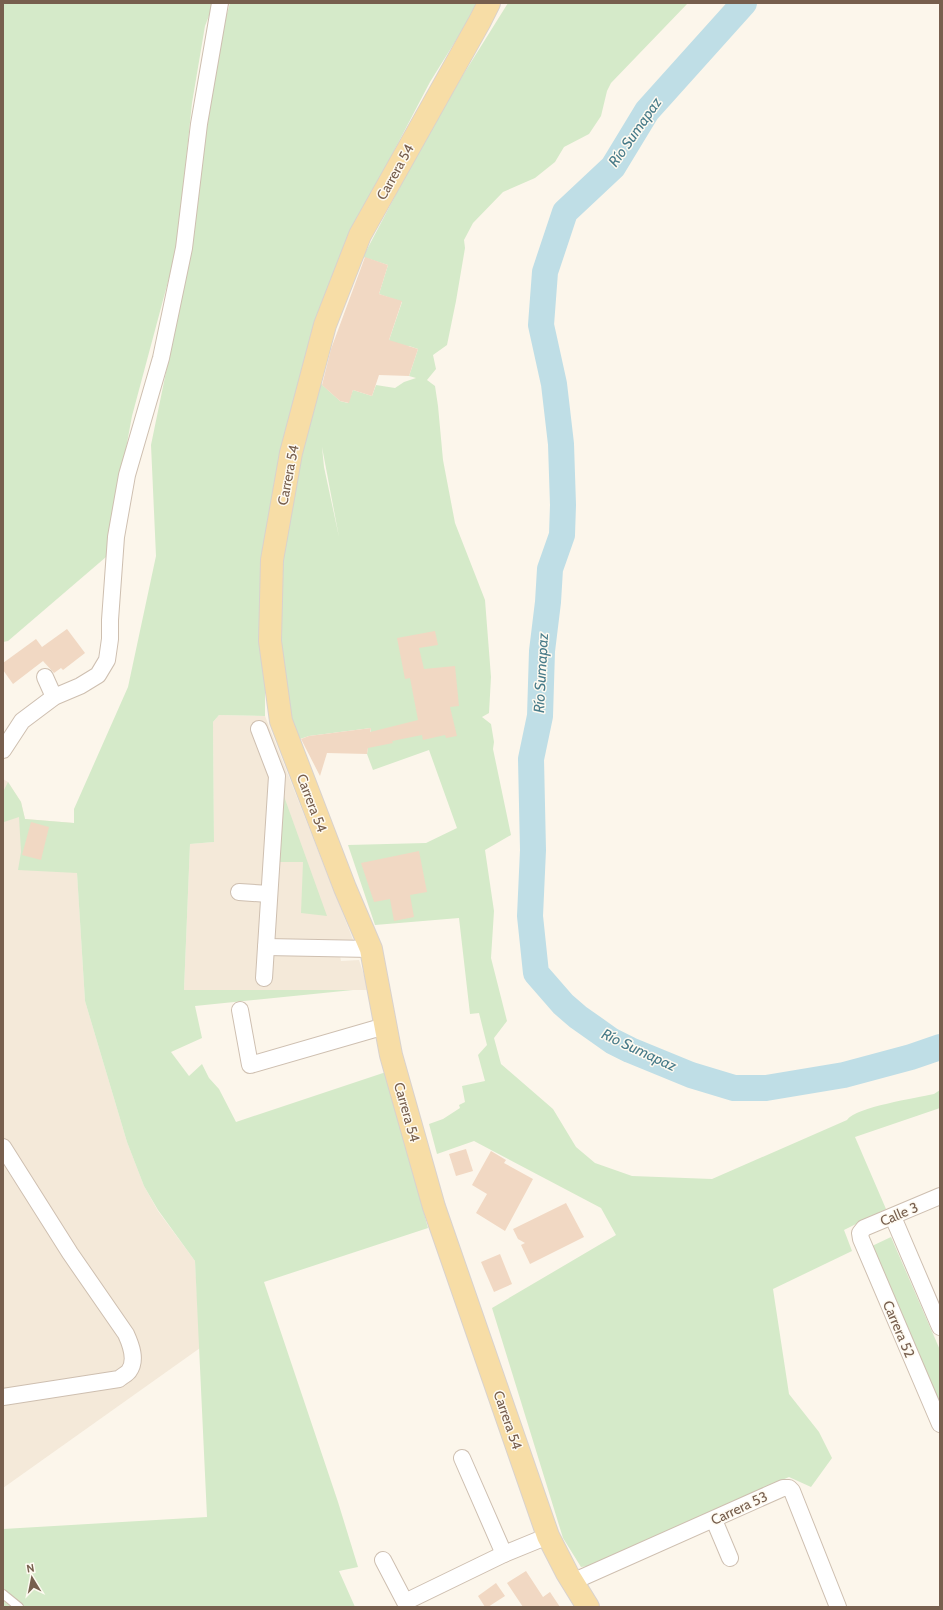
<svg xmlns="http://www.w3.org/2000/svg" width="943" height="1610" viewBox="0 0 943 1610" font-family="Cabin,sans-serif">
<rect width="100%" height="100%" fill="#fcf6eb"/>
<g fill="#f4e9d9">
<path d="M 219,715 L 265,716 L 354,942 L 338,945 L 341,961 L 359,960 L 369,990 L 184,990 L 190,844 L 214,842 L 213,722 Z"/>
<path d="M 3,779 L 8,782 L 21,802 L 25,819 L 74,823 L 85,1001 L 127,1142 L 144,1186 L 158,1211 L 195,1261 L 200,1348 L 3,1488 Z"/>
</g>
<g fill="#d5eac9" fill-rule="evenodd">
<path d="M 3,3 L 214,3 L 205,26 L 192,103 L 177,248 L 132,416 L 106,557 L 8,641 L 3,642 Z"/>
<path d="M 230,3 L 476,3 L 466,24 L 430,82 L 353,229 L 320,316 L 265,678 L 265,716 L 219,715 L 213,722 L 214,842 L 190,844 L 184,990 L 353,990 L 195,1006 L 202,1038 L 171,1052 L 189,1076 L 202,1064 L 209,1078 L 219,1089 L 236,1122 L 386,1072 L 428,1228 L 264,1282 L 338,1502 L 358,1567 L 339,1571 L 355,1607 L 3,1607 L 3,1529 L 207,1517 L 195,1261 L 158,1210 L 144,1186 L 127,1142 L 85,1001 L 77,873 L 18,870 L 21,852 L 19,817 L 4,822 L 3,792 L 8,782 L 21,802 L 25,819 L 74,823 L 74,809 L 128,687 L 156,556 L 151,445 L 192,246 L 201,128 L 218,45 Z"/>
<path d="M 508,3 L 688,3 L 611,83 L 607,91 L 601,116 L 589,134 L 564,147 L 555,162 L 535,178 L 503,192 L 473,223 L 464,240 L 465,248 L 456,301 L 447,345 L 433,355 L 436,369 L 427,380 L 435,386 L 438,406 L 443,460 L 455,523 L 485,600 L 491,677 L 489,713 L 482,717 L 491,724 L 494,742 L 493,749 L 511,835 L 485,850 L 494,911 L 491,958 L 507,1021 L 494,1038 L 501,1064 L 553,1109 L 576,1147 L 595,1163 L 632,1176 L 712,1179 L 847,1120 C 856,1107 916,1098 934,1094 L 940,1090 L 940,1108 L 855,1137 L 886,1209 L 844,1230 L 852,1251 L 773,1289 L 789,1394 L 819,1432 L 832,1458 L 811,1487 L 789,1477 L 589,1566 L 581,1567 L 563,1538 L 492,1308 L 616,1235 L 601,1208 L 474,1141 L 437,1154 L 429,1124 L 443,1119 L 460,1108 L 459,1105 L 465,1102 L 462,1086 L 485,1081 L 478,1055 L 487,1045 L 479,1013 L 470,1014 L 459,918 L 375,925 L 348,845 L 426,843 L 457,828 L 429,750 L 373,770 L 367,754 L 371,728 L 309,736 L 300,739 L 283,707 L 274,643 L 282,530 L 320,383 L 340,401 L 348,403 L 353,390 L 372,396 L 376,385 L 395,388 L 404,382 L 416,378 L 409,376 L 418,349 L 409,346 L 386,349 L 402,302 L 379,294 L 388,265 L 363,257 L 412,164 L 463,75 ZM 322,447 L 339,537 L 324,467 Z"/>
<path d="M 281,788 L 327,916 L 301,913 L 303,862 L 277,862 Z"/>
<path d="M 891,1237 L 940,1350 L 940,1405 L 872,1246 Z"/>
</g>
<g fill="none" stroke-linecap="round" stroke-linejoin="round">
<path stroke="#bfdee6" stroke-width="26" d="M 744,3 L 647,111 L 613,167 L 565,212 L 545,272 L 541,325 L 554,384 L 561,444 L 563,505 L 562,535 L 550,569 L 548,602 L 542,651 L 540,716 L 531,759 L 533,850 L 530,916 L 536,973 L 563,1004 L 578,1017 L 612,1041 L 630,1050 L 691,1075 L 734,1088 L 766,1088 L 844,1075 L 911,1057 L 940,1047"/>
</g>
<g fill="#f1d8c3">
<path d="M 365,257 L 388,265 L 379,294 L 402,301 L 389,340 L 418,349 L 409,376 L 379,375 L 372,396 L 353,390 L 349,403 L 340,401 L 322,385 L 331,349 Z"/>
<path d="M 67,629 L 85,653 L 63,670 L 61,668 L 54,673 L 43,661 L 13,684 L 3,670 L 3,663 L 36,639 L 42,647 Z"/>
<path d="M 435,631 L 438,645 L 419,648 L 424,669 L 455,666 L 459,706 L 450,707 L 457,736 L 446,738 L 445,735 L 423,740 L 422,735 L 392,741 L 393,743 L 368,748 L 367,754 L 327,753 L 320,776 L 301,739 L 309,736 L 371,728 L 370,732 L 418,720 L 410,678 L 405,679 L 397,638 Z"/>
<path d="M 31,822 L 49,827 L 41,860 L 22,855 Z"/>
<path d="M 419,851 L 427,892 L 410,895 L 414,917 L 394,921 L 390,899 L 374,902 L 361,863 Z"/>
<path d="M 466,1149 L 473,1171 L 456,1176 L 449,1154 Z"/>
<path d="M 491,1151 L 506,1160 L 504,1163 L 533,1179 L 505,1231 L 476,1213 L 487,1194 L 472,1185 Z"/>
<path d="M 566,1203 L 584,1237 L 530,1264 L 521,1245 L 525,1243 L 518,1239 L 513,1229 Z"/>
<path d="M 500,1254 L 512,1284 L 494,1292 L 481,1262 Z"/>
<path d="M 526,1571 L 543,1597 L 550,1592 L 560,1607 L 523,1607 L 507,1583 Z"/>
<path d="M 496,1583 L 505,1596 L 488,1607 L 485,1607 L 478,1596 Z"/>
</g>
<g fill="none" stroke-linecap="round" stroke-linejoin="round">
<defs>
<path id="service" d="M 3,1594 L 19,1607"/>
<g id="minor">
<path d="M 45,677 L 54,697"/>
<path d="M 259,729 L 277,776 L 264,978"/>
<path d="M 3,750 L 22,721 L 54,697 L 80,686 L 98,675 L 107,660 L 110,639 L 110,620 L 116,537 L 127,475 L 161,358 L 184,248 L 199,124 L 220,3"/>
<path d="M 239,892 L 269,894"/>
<path d="M 266,947 L 371,949"/>
<path d="M 240,1010 L 250,1065 L 385,1026"/>
<path d="M 3,1147 L 70,1253 L 126,1334 C 131,1345 137,1360 129,1371 C 127,1374 122,1376 119,1379 L 3,1397"/>
<path d="M 940,1196 L 864,1228 L 860,1233 L 861,1239 L 940,1424"/>
<path d="M 893,1217 L 940,1327"/>
<path d="M 462,1458 L 504,1554"/>
<path d="M 714,1520 L 730,1558"/>
<path d="M 383,1560 L 405,1602 L 504,1554 L 548,1536"/>
<path d="M 572,1582 L 783,1488 L 789,1488 L 792,1491 L 838,1607"/>
</g>
<path id="primary" d="M 489,3 L 480,21 L 360,235 L 325,325 L 291,453 L 272,560 L 270,641 L 281,721 L 345,888 L 371,949 L 391,1055 L 434,1207 L 548,1536 L 567,1573 L 588,1607"/>
</defs>
<use href="#service" stroke="#cebfb0" stroke-width="10"/>
<use href="#minor" stroke="#cebfb0" stroke-width="18"/>
<use href="#primary" stroke="#d9d2cd" stroke-width="24"/>
<use href="#service" stroke="#fff" stroke-width="8"/>
<use href="#minor" stroke="#fff" stroke-width="16"/>
<use href="#primary" stroke="#f7dda6" stroke-width="22"/>
</g>
<g text-anchor="middle" stroke-width="3" stroke-linejoin="round" paint-order="stroke">
<g font-size="14" fill="#775f4e" stroke="#fefaf1">
<text transform="translate(395 172) rotate(-61)" y="5">Carrera 54</text>
<text transform="translate(288 475) rotate(-79)" y="5">Carrera 54</text>
<text transform="translate(312 803) rotate(69)" y="5">Carrera 54</text>
<text transform="translate(407 1112) rotate(74)" y="5">Carrera 54</text>
<text transform="translate(899 1214) rotate(-23)" y="5">Calle 3</text>
<text transform="translate(899 1329) rotate(67)" y="5">Carrera 52</text>
<text transform="translate(508 1420) rotate(71)" y="5">Carrera 54</text>
<text transform="translate(739 1508) rotate(-25)" y="5">Carrera 53</text>
</g>
<g font-size="15" font-style="italic" fill="#487b89" stroke="#fefaf1">
<text transform="translate(635 132) rotate(-55)" y="5">Río Sumapaz</text>
<text transform="translate(541 673) rotate(-87)" y="5">Río Sumapaz</text>
<text transform="translate(639 1050) rotate(25)" y="5">Río Sumapaz</text>
</g>
</g>
<rect width="943" height="1610" fill="none" stroke="#775f4e" stroke-width="8"/>
<g transform="translate(32 1578) rotate(350)" stroke="#fefaf1" stroke-width="3" paint-order="stroke">
<path d="M0-3L7 15L0 10L-7 15Z" fill="#775f4e"/>
<text y="-6" font-size="11" font-weight="bold" text-anchor="middle" fill="#775f4e">N</text>
</g>
</svg>
